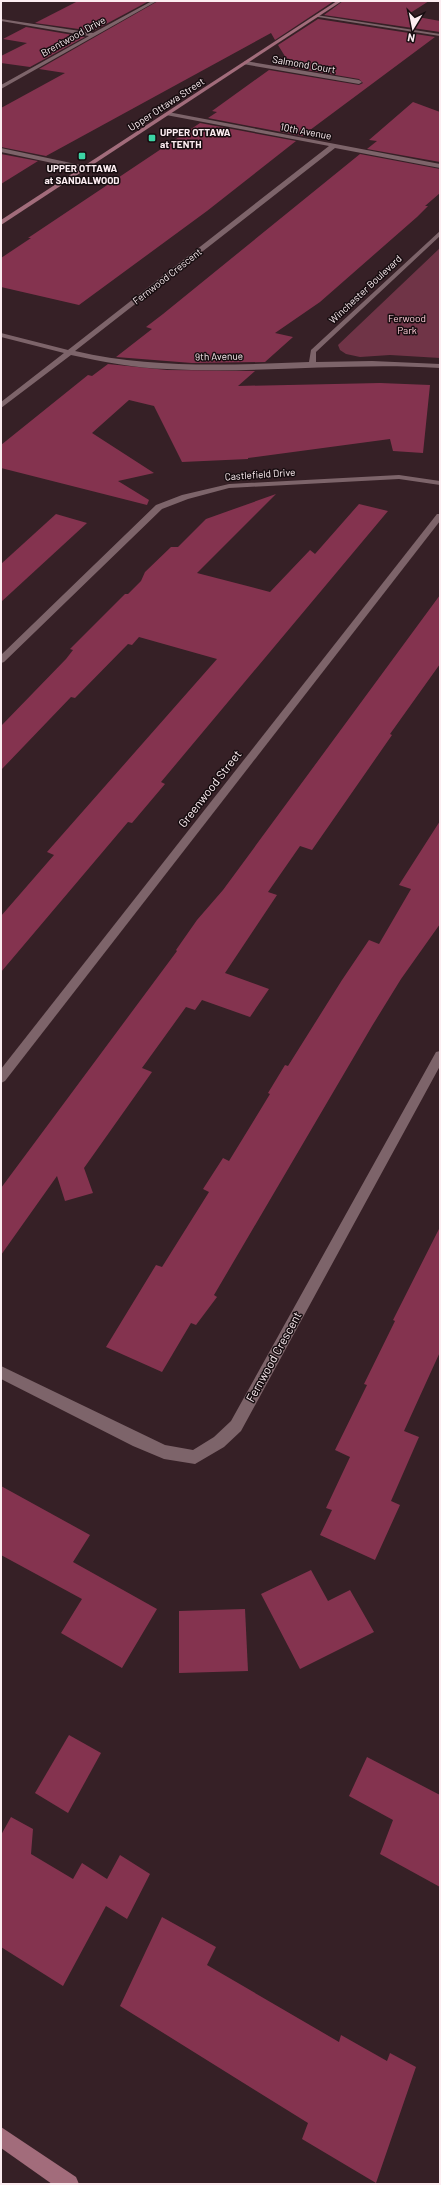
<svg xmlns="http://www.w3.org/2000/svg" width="441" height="2185" viewBox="0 0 441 2185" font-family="Barlow,sans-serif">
<rect width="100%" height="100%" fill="#362026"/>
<path fill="#703447" d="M 440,248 L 440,358 L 390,355 L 360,357 L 346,354 L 340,350 L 338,345 Z"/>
<g fill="#84334f">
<path d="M 78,1 L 149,1 L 93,31 L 35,23 Z"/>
<path d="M 158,1 L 334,1 L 275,40 L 271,33 L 46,156 L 1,147 L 1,108 L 65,73 L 39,69 Z"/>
<path d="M 343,1 L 429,1 L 407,15 L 440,21 L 440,32 L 324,15 Z"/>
<path d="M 318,19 L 435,37 L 302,136 L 208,118 L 217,112 L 212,111 L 269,70 L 359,85 L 363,83 L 359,79 L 277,65 L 286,58 L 278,45 Z"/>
<path d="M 26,27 L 85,37 L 30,67 L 1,63 L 1,56 L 27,43 L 3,39 Z"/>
<path d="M 413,102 L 440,112 L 440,162 L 367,149 L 377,141 L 369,140 Z"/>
<path d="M 200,123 L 296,141 L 207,211 L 79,305 L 1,287 L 1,258 L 31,238 L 28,238 Z"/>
<path d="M 1,154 L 38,161 L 1,184 Z"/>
<path d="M 360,154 L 440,169 L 440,193 L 425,206 L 428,206 L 417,217 L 320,302 L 275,333 L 293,337 L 265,362 L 192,363 L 116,357 L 152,329 L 146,327 L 163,314 Z"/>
<path d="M 108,364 L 167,370 L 255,371 L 238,386 L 380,383 L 430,385 L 423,453 L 393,451 L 390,439 L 248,458 L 248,459 L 182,462 L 154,406 L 129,400 L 92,433 L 154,473 L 118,481 L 149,500 L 147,505 L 1,468 L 1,445 L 88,375 L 92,376 Z"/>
<path d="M 276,494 L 197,573 L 270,592 L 310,550 L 315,554 L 359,504 L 388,511 L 161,782 L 165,784 L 132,823 L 128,822 L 1,972 L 1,916 L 54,855 L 47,852 L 217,659 L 139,637 L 132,645 L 128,644 L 75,698 L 71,697 L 1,770 L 1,726 L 66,659 L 73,650 L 70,649 L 125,594 L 128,594 L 141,581 L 145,572 L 171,547 L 178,547 L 206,519 Z"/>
<path d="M 56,514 L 87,523 L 1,602 L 1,564 Z"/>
<path d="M 440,595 L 440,664 L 390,734 L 392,735 L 312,850 L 300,846 L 268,892 L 277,895 L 225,973 L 269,989 L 250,1017 L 202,1000 L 195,1010 L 186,1007 L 142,1068 L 152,1072 L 84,1168 L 93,1193 L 65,1201 L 57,1176 L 1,1255 L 1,1188 L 177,951 L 176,950 L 197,920 L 223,890 Z"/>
<path d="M 440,821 L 440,924 L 401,979 L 372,1026 L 214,1295 L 217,1297 L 196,1325 L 191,1323 L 162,1372 L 106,1347 L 156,1265 L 162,1267 L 209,1192 L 203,1189 L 223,1158 L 229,1161 L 270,1094 L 268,1093 L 285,1065 L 288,1066 L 342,980 L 369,940 L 379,944 L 411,889 L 399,885 Z"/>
<path d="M 440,1227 L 440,1352 L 404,1431 L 419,1437 L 391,1501 L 400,1505 L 375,1560 L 320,1535 L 332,1510 L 326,1508 L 350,1457 L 335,1450 L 367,1385 L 364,1384 L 395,1321 L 393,1320 Z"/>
<path d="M 1,1486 L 90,1535 L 73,1562 L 157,1609 L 122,1668 L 61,1633 L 82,1599 L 1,1555 Z"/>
<path d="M 311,1570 L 328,1601 L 350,1590 L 374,1632 L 300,1669 L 261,1594 Z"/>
<path d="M 245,1609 L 248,1671 L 179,1673 L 179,1611 Z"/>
<path d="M 69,1735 L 101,1753 L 68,1813 L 35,1793 Z"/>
<path d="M 367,1757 L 440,1795 L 440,1887 L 380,1854 L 393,1820 L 349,1796 Z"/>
<path d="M 11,1817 L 33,1829 L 31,1854 L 73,1879 L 82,1863 L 107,1879 L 120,1855 L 150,1874 L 127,1919 L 106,1906 L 63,1986 L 1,1947 L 1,1835 Z"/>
<path d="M 162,1917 L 216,1947 L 207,1965 L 339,2042 L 341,2035 L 387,2061 L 390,2053 L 416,2067 L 376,2183 L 302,2139 L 308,2123 L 120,2006 Z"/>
</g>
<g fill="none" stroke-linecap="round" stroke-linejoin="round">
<g fill="#7d646a" fill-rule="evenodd">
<path d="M 152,1 L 157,1 L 1,89 L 1,85 L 89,36 L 1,21 L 1,19 L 93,33 Z"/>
<path d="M 316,15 L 440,34 L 440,36 L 318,17 Z"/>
<path d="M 245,61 L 359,80 L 362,82 L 359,84 L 243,64 Z"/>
<path d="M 168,112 L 440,164 L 440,168 L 335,148 L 75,351 C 153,369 230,365 309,362 L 311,350 L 440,231 L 440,236 L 316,352 L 316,362 L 372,361 L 440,364 L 440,368 C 349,362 258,374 167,369 C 135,368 103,362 71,355 L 1,408 L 1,402 L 64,353 L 1,337 L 1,333 L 68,350 L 329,146 L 166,115 Z"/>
<path d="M 1,148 L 85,166 L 88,168 L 85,170 L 1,152 Z"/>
<path d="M 399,475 L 440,481 L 440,485 L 399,479 L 229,488 L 188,499 L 162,509 L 4,662 L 1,663 L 1,655 L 156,505 L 182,495 L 229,484 Z"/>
<path d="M 437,514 L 440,514 L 440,521 L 5,1081 L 1,1083 L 1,1069 Z"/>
<path d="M 440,1051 L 440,1066 L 241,1431 L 224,1447 L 195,1464 L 164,1459 L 133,1446 L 1,1379 L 1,1366 L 165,1445 L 193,1450 L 214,1437 L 231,1421 L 436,1052 Z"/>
</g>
<g fill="#a26c7b" fill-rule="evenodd">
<path d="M 337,1 L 342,1 L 1,225 L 1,220 Z"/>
<path d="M 1,2127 L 76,2177 L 79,2184 L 52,2184 L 1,2148 Z"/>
</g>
</g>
<g fill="#3cd4a4" stroke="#170d10" stroke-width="1.5">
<rect x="148" y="134" width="8" height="8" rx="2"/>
<rect x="78" y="152" width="8" height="8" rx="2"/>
</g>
<g text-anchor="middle" stroke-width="3" stroke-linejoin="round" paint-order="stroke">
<g font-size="10" fill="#fcedf1" stroke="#170d10">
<text transform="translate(73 36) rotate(-29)" y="4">Brentwood Drive</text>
<text transform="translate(304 64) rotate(10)" y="4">Salmond Court</text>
<text transform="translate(166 104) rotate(-33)" y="4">Upper Ottawa Street</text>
<text transform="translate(306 131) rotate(11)" y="4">10th Avenue</text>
<text transform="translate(167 276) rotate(-38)" y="4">Fernwood Crescent</text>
<text transform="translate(365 289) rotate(-43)" y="4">Winchester Boulevard</text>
<text transform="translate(219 356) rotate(-1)" y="4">9th Avenue</text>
<text transform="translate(260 474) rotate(-4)" y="4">Castlefield Drive</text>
</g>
<g font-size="10" font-weight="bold" fill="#fcedf1" stroke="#170d10" text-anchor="start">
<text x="160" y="136">UPPER OTTAWA<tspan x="160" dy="12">at TENTH</tspan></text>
<text x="82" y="172" text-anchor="middle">UPPER OTTAWA<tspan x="82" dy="12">at SANDALWOOD</tspan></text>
</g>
<g font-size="10" fill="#fccbd7" stroke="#170d10">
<text x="407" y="322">Ferwood<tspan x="407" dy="12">Park</tspan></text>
</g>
<g font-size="12" fill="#fcedf1" stroke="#170d10">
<text transform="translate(210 789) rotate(-52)" y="4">Greenwood Street</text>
<text transform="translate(274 1357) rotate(-61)" y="4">Fernwood Crescent</text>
</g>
</g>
<rect width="441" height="2185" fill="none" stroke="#fcedf1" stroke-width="4"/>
<g transform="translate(413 28) rotate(190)" stroke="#170d10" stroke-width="3" paint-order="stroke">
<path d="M0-3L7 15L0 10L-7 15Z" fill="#fcedf1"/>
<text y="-6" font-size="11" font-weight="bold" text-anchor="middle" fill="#fcedf1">N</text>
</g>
</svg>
